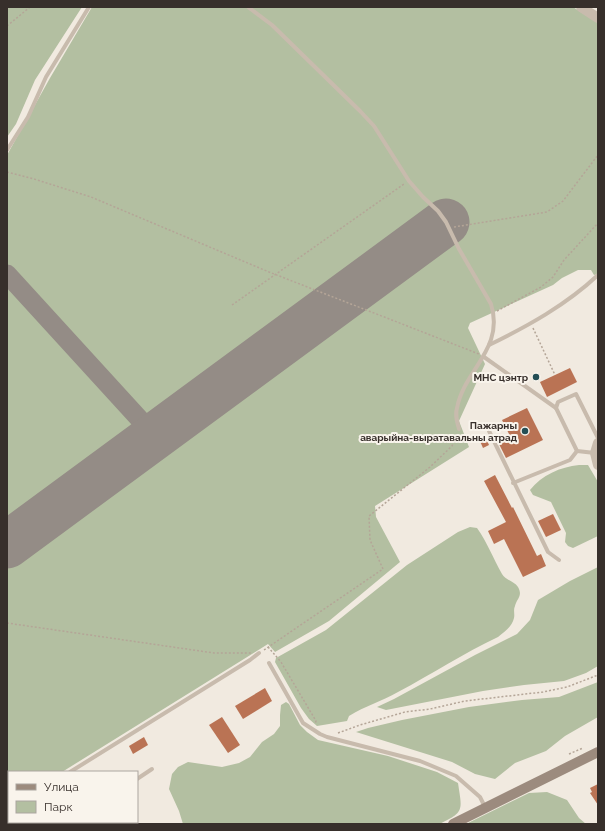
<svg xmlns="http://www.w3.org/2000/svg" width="605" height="831" viewBox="0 0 605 831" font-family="Raleway,sans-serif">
<rect width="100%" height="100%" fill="#f1eae0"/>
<g fill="#b3bfa1">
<path d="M 7,7 L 82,7 L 35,80 L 16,124 L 7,137 Z"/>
<path d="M 92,7 L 573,7 L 598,23 L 598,274 L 594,275 L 591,270 L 578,270 L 562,278 L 553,285 L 470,323 L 468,328 L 485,364 L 459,421 L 469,447 L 375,506 L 376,517 L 400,562 L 329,621 L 275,652 L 268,644 L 62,772 L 9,772 L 9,805 L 7,806 L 7,155 L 50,78 Z"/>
<path d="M 579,465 L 588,465 L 598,482 L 598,536 L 573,548 L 568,546 L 565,542 L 566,533 L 551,502 L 533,495 L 530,490 C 542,475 560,467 579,465 Z"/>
<path d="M 470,527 L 477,528 C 487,542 493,558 502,574 C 505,580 514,581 518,587 C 523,596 517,598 515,606 C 513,610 515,614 514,618 C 512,627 504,632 498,637 C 464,653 432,674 398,692 C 382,701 365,706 349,716 L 347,721 L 317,726 L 309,719 L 301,708 L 275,662 L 276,658 L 326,630 L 407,565 L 458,532 Z"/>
<path d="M 598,567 L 598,666 L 586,673 L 564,681 L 524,685 L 483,691 L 386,710 L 377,707 L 394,699 L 475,655 L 517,634 L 530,620 L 538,600 L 570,581 Z"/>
<path d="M 598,682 L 598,717 L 565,736 L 546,751 L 515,763 L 495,779 L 475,774 L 452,762 L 356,732 L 368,728 L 402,720 L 469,707 L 522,700 L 559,697 Z"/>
<path d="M 286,702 L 289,704 L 300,725 L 307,732 L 318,740 L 388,756 L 437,772 L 458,783 C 462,810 465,812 439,824 L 183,824 L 179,811 L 169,789 L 172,774 L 178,767 L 188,762 L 222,767 L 239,763 L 250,757 L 262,742 L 274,734 L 280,726 L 280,715 L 281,705 Z"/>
<path d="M 547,792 L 567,800 L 579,818 L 586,824 L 466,824 L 529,793 Z"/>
</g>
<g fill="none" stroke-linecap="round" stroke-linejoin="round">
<path stroke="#948c86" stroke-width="19" d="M 7,274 L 144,424 L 149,441"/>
<path stroke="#948c86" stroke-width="47" d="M 7,545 L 446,222"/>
</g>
<g fill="#ba7354">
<path d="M 570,368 L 577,382 L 547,397 L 540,382 Z"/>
<path d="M 527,408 L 543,440 L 506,458 L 499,444 L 511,438 L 502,420 Z"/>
<path d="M 485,436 L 489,445 L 483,448 L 479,439 Z"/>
<path d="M 495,475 L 512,508 L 513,507 L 537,556 L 541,554 L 546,566 L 523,577 L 504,539 L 494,544 L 488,531 L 506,522 L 484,481 Z"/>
<path d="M 553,514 L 561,530 L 546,537 L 538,521 Z"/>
<path d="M 265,688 L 272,701 L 243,719 L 235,706 Z"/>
<path d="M 222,717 L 240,745 L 228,753 L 209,725 Z"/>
<path d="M 144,737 L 148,745 L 133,754 L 129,746 Z"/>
<path d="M 598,784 L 598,805 L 590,793 L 592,792 L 590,788 Z"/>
</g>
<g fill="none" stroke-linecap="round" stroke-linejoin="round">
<g stroke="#b4a597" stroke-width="1.5" stroke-dasharray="2 2" stroke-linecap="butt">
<path d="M 7,26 L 30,7"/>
<path d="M 7,172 L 34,179 L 91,197 L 269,272 L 479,354"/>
<path d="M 454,227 L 547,212 L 563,201 L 598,155"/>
<path d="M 232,305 L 404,184"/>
<path d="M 497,311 L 541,287 L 553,277 L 564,260 L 598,223"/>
<path d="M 533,328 L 555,375"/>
<path d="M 7,623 L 214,653 L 251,653"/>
<path d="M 268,647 L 281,662 L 316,721 L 315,724"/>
<path d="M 264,650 L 383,569 L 370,540 L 369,516 L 430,467 L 452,446 L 457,434"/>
<path d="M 338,733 L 360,725 L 405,712 L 430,709 L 465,701 L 543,692 L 567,687 L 598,675"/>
<path d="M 569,754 L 583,748"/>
</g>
<g stroke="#c8bbad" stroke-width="4">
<path d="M 248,7 L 272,25 L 360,111 L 374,126 L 409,181 L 423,197 L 438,211 L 446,222 L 459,249 L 491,304 C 505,349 464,370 457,408 C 455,415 457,422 459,429"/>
<path d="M 7,150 L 28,117 L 46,77 L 89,7"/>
<path d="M 489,345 C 528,326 566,305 598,275"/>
<path d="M 484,357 L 556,408"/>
<path d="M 489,431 L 548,552 L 559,560"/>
<path d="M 595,453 L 577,451 L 556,408 L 558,402 L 576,394 L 598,438"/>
<path d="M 513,483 L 570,460 L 577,451"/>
<path d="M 269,663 L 303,723 L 320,734 L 327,737 L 420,761 L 456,776 L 480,797 L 485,807"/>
<path d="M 70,772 L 250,660 L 259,653"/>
<path d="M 137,779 L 152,769"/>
<path d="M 7,811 L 9,810"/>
<path d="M 63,824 L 67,822"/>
</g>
<g stroke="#c8bbad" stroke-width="10">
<path d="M 581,7 L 598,18"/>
<path d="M 598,443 L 595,453 L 598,465"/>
</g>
<path stroke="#9c8b7e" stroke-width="10" d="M 453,824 L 598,752"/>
</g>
<g fill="#244e55" stroke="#f9f4ec" stroke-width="1.5">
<circle cx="536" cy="377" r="4"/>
<circle cx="525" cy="431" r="4"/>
</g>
<g text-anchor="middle" stroke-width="4" stroke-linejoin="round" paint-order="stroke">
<g font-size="10" font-weight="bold" fill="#372f2b" stroke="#f9f4ec" text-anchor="end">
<text x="528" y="381">МНС цэнтр</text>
<text x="517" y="429">Пажарны<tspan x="517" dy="12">аварыйна-выратавальны атрад</tspan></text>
</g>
</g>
<rect width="605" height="831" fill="none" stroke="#372f2b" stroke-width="16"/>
<rect x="8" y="771" width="130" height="52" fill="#f9f4ec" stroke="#aba59f"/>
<rect x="16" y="784" width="20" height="6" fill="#9c8b7e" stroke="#aba59f"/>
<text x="44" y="791" font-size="12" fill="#372f2b">Улица</text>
<rect x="16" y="801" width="20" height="12" fill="#b3bfa1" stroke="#aba59f"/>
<text x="44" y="811" font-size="12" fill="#372f2b">Парк</text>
</svg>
